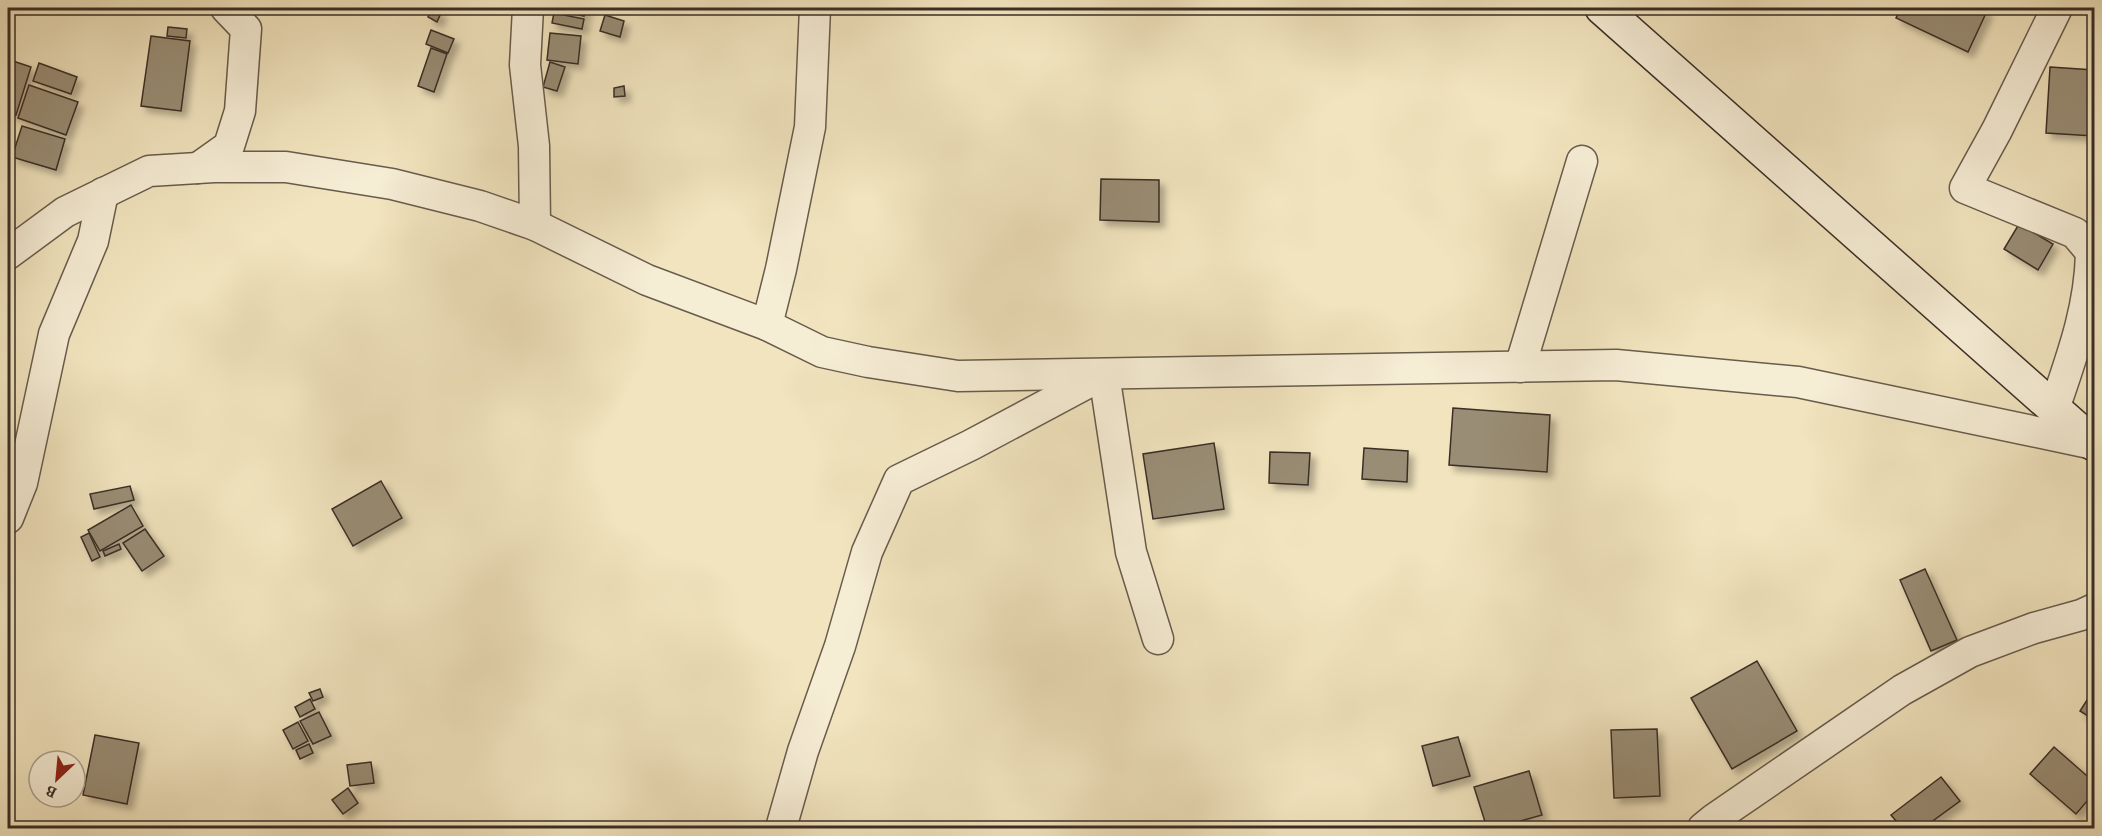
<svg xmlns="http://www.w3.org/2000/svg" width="2102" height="836" viewBox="0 0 2102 836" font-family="'Gentium Book Plus',serif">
<defs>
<filter id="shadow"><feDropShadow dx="5.5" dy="5.5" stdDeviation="3" flood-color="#0004"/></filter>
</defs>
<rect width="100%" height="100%" fill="#f1e4be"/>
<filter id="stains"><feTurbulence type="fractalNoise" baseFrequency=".00333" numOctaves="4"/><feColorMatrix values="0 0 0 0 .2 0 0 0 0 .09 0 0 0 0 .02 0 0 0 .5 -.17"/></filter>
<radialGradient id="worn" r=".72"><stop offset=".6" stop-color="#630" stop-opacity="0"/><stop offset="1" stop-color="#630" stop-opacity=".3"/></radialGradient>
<g fill="#998d75" stroke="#3a2e26" stroke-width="1.5" filter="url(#shadow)">
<path d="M 432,8 L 441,13 L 437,22 L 428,17 Z"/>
<path d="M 562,8 L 586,8 L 584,16 L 561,11 Z"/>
<path d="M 1901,8 L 1980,8 L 1987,11 L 1968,52 L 1896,18 Z"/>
<path d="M 554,13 L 584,19 L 582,29 L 552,23 Z"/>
<path d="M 605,15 L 624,21 L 620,37 L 600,31 Z"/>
<path d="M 168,27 L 187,29 L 186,38 L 167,36 Z"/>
<path d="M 431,30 L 454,39 L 448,53 L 426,44 Z"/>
<path d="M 550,33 L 581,36 L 578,64 L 547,60 Z"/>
<path d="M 151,36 L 190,41 L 181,111 L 141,106 Z"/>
<path d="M 431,48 L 447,54 L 434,92 L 418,86 Z"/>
<path d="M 13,61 L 31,67 L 16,115 L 8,113 L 8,77 Z"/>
<path d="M 550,62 L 565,67 L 557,91 L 543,87 Z"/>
<path d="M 39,63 L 77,77 L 71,94 L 33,81 Z"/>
<path d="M 2050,67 L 2094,70 L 2094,136 L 2046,133 Z"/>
<path d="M 29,85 L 78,102 L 66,135 L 18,118 Z"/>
<path d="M 624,86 L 625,96 L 614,97 L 614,88 Z"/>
<path d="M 22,126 L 65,139 L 56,170 L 12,157 Z"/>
<path d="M 1101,179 L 1159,180 L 1159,222 L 1100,220 Z"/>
<path d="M 2019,224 L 2053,244 L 2038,270 L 2004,249 Z"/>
<path d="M 1453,408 L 1550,415 L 1547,472 L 1449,465 Z"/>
<path d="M 1214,443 L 1224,509 L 1153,519 L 1143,454 Z"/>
<path d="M 1364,448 L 1408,451 L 1407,482 L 1362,479 Z"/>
<path d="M 1270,452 L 1310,453 L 1308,485 L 1269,483 Z"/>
<path d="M 381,481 L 402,518 L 353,546 L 332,509 Z"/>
<path d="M 130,486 L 134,500 L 94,509 L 90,494 Z"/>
<path d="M 131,505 L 143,526 L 100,551 L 88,530 Z"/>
<path d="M 145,529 L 164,556 L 142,571 L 123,543 Z"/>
<path d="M 89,533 L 100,557 L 92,561 L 81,537 Z"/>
<path d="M 119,544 L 121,549 L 105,556 L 103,551 Z"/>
<path d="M 1925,569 L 1957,640 L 1931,651 L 1900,580 Z"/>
<path d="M 1757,661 L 1797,731 L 1732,769 L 1691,698 Z"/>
<path d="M 320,689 L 323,697 L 313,701 L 309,693 Z"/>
<path d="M 2094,689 L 2094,720 L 2080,711 Z"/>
<path d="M 310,699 L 315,709 L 300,717 L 295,707 Z"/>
<path d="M 319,712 L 331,736 L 313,744 L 300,721 Z"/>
<path d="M 298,722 L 308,741 L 293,749 L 283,730 Z"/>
<path d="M 1657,729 L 1660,796 L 1614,798 L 1611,730 Z"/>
<path d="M 95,735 L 139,743 L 127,804 L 83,795 Z"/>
<path d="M 1458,737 L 1470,776 L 1433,786 L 1422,746 Z"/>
<path d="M 309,744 L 313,753 L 300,759 L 296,750 Z"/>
<path d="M 2054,747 L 2094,782 L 2094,793 L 2076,814 L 2030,774 Z"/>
<path d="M 371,762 L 374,783 L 350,786 L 347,765 Z"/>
<path d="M 1529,771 L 1542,815 L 1496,828 L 1487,828 L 1474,787 Z"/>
<path d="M 1941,777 L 1960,801 L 1923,828 L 1902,828 L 1891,815 Z"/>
<path d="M 348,788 L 358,803 L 343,814 L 332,800 Z"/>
<path d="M 840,822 L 841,828 L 789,828 Z"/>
</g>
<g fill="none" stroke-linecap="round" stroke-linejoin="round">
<defs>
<g id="street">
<path d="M 528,8 L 525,65 L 534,146 L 535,225"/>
<path d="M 198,168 L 229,146 L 240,111 L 246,29 L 226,8"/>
<path d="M 8,254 L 65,212 L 149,171 L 214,167 L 286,167 L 392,184 L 480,206 L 535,225 L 647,280 L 767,325 L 822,352 L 868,362 L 958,376 L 1616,365 L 1798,382 L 2094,444"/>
<path d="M 767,325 L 781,269 L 810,127 L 815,8"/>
<path d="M 1520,367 L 1582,161"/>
<path d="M 2054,409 C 2072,356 2090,308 2091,252 L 2075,233 L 1965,188 L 1997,130 L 2057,8"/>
<path d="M 8,518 L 22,483 L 54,334 L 93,241 L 103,193"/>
<path d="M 781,828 L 803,751 L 840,646 L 867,552 L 899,480 L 971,445 L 1104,374 L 1131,552 L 1158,639"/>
<path d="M 1703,828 L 1714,819 L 1902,690 L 1970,652 L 2034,628 L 2081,615 L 2094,609"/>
</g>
<path id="secondary" d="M 1602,8 L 2094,444"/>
</defs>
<use href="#street" stroke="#685c4c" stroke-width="33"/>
<use href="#secondary" stroke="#3a2e26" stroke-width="36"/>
<use href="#street" stroke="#f6edd5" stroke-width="30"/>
<use href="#secondary" stroke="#f6edd5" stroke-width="33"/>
</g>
<rect width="2102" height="836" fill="none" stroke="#f1e4be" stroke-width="30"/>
<rect x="9" y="9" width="2084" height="818" fill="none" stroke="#3a2e26" stroke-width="3"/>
<rect x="15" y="15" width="2072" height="806" fill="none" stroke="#3a2e26" stroke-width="1.5"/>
<g transform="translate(57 779) rotate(206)"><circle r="28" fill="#f6edd5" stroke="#aba18f" stroke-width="1.5"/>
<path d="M0-4.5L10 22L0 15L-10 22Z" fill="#8f2418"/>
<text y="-9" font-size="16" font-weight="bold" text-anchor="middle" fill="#3a2e26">B</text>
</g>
<rect width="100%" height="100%" filter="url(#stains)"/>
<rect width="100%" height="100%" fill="url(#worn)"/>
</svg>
